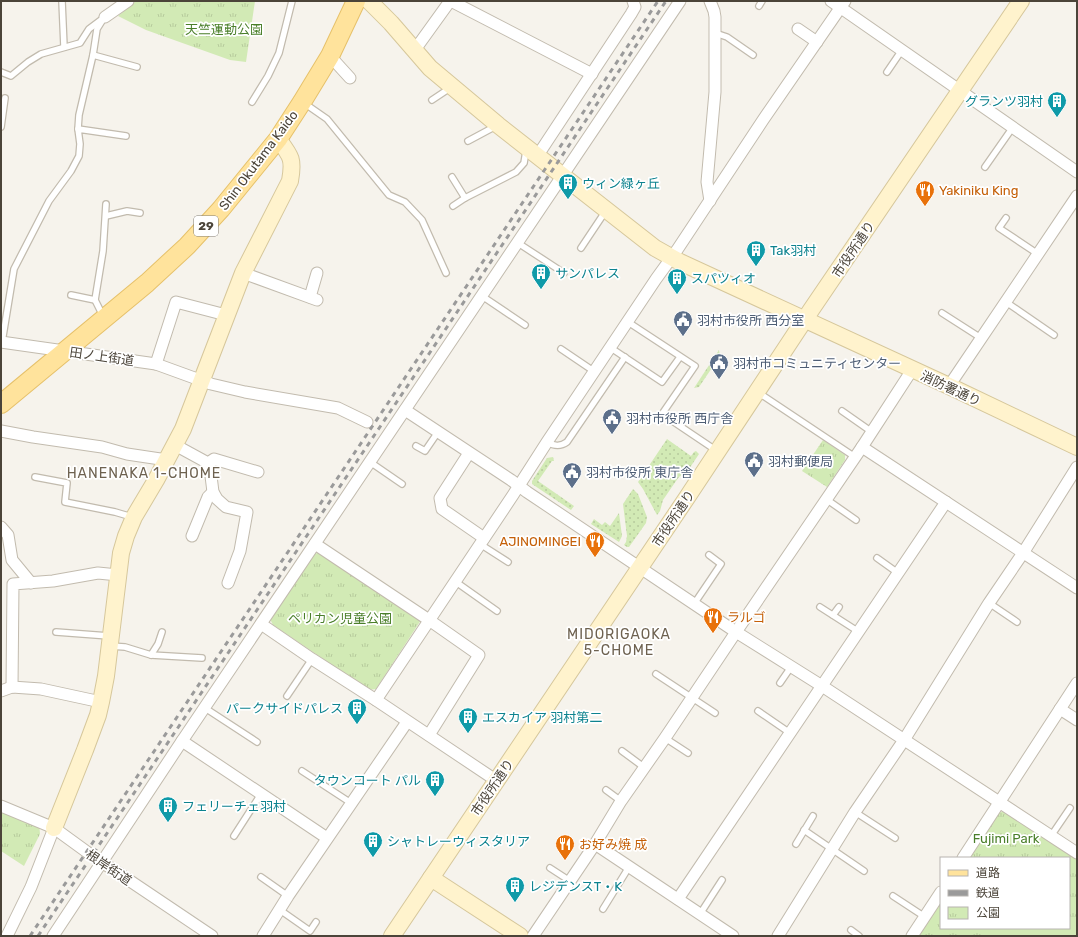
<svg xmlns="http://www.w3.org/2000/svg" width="1078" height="937" viewBox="0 0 1078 937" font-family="Rubik,'Noto Sans JP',sans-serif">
<defs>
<pattern id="grass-dots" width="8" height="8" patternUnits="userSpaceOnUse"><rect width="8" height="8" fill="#d2eab5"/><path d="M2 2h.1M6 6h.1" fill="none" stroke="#b6ca9c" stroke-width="1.8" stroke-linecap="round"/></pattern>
<pattern id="park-tufts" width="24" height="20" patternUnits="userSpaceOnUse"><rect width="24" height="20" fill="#d2eab5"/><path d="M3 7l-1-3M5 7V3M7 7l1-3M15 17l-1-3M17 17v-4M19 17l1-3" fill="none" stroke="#b6ca9c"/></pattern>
</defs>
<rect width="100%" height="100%" fill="#f6f3ec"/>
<g fill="url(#grass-dots)">
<path d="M 719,350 L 720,356 L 699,387 L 694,388 Z"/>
<path d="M 667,439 L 691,456 L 694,452 L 696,451 L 699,454 L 689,469 L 679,477 L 676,481 L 663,500 L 660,511 L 657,515 L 643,489 L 638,482 Z"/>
<path d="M 553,457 L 554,461 L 552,461 L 538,481 L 574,506 L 571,510 L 532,484 L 532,481 L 547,458 Z"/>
<path d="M 633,489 L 638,494 L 647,517 L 646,523 L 629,547 L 627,547 L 624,545 L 626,542 L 627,536 L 623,504 Z"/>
<path d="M 619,513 L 622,536 L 619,542 L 591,524 L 594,519 L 602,525 L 605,522 L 610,526 Z"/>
</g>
<g fill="url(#park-tufts)">
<path d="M 136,1 L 255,1 L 246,62 L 230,60 L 146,30 L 118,16 Z"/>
<path d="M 823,440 L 845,455 L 845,460 L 827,487 L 802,471 Z"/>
<path d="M 321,552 L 421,620 L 376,689 L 369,690 L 273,625 L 270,619 L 314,554 Z"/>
<path d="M 1,810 L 39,823 L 40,834 L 24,866 L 1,851 Z"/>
<path d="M 1004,811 L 1077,859 L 1077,936 L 918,936 L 941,901 L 941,928 L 1069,928 L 1069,858 L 969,858 L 998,813 Z"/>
</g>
<path fill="#d2eab5" d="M 1069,922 L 1077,927 L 1077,936 L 987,936 L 992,928 L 1069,928 Z"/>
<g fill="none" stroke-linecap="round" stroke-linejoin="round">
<defs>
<g id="lane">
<path d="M 62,1 L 64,47"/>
<path d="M 759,6 L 762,1"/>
<path d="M 715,33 L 727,37 L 753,55"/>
<path d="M 93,55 L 137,67"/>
<path d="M 1,72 L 11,76 L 28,62 L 41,54 L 80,43 L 89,29 L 105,17"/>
<path d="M 887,72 L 902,50"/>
<path d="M 432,100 L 450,88"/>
<path d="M 252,102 L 268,76 L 279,53 L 292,1"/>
<path d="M 304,103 L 327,119 L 389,195 L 405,202 L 422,220 L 446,273"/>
<path d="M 1,127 L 5,98"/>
<path d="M 78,129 L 79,115 L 93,55 L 97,29 L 102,21"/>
<path d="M 468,141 L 496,126"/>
<path d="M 985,167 L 1013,127"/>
<path d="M 452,177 L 465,198"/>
<path d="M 453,206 L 465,198 L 516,172 L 524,163 L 526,151"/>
<path d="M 106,216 L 127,211 L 140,213"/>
<path d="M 1006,218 L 999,228 L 1038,254"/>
<path d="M 518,243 L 564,273"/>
<path d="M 581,248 L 605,212"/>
<path d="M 71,295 L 95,300"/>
<path d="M 482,296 L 525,325"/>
<path d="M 1006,302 L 1054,335"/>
<path d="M 942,313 L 981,338"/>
<path d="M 103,316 L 95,300 L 103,251 L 106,204"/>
<path d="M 628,322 L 695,366 L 662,414 L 717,451"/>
<path d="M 1,339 L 3,336 L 14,269 L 49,201 L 71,171 L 79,156 L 80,144 L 78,129 L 126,136"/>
<path d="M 611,348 L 662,382 L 680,357"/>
<path d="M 561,349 L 595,372"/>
<path d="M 759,393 L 855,457"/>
<path d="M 842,411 L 872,432"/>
<path d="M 547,442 C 554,446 560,447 567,442 L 625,357"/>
<path d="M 416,446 L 425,451 L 438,432"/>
<path d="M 370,462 L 402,484"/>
<path d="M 35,477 L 67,483 L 65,502 L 115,512 L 132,517"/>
<path d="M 826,499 L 856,520"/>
<path d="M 480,544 L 508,562"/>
<path d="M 877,558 L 898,573"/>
<path d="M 456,582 L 497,611"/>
<path d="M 989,603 L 1017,622"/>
<path d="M 694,604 L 721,564 L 709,555"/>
<path d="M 820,607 L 859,632"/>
<path d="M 833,615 L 839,607"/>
<path d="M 56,632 L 109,636"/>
<path d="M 110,646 L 125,647 L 151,655 L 202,658"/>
<path d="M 151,655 L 158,644 L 162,632"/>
<path d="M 656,674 L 715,713"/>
<path d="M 780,683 L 791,667"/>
<path d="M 287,696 L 312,659"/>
<path d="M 205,708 L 257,742"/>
<path d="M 758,711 L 790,733"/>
<path d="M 665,738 L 688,753"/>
<path d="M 622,751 L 645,768"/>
<path d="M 302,771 L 351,803"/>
<path d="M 606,790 L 621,801"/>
<path d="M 855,812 L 895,838"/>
<path d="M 804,830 L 864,871"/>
<path d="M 234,836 L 261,794"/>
<path d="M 1051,836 L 1070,808"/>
<path d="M 796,844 L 813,816"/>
<path d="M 550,868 L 570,881"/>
<path d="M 261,877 L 288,896"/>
<path d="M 893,896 L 925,917"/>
<path d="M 603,909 L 629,867"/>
<path d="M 280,910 L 310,931 L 316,922"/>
<path d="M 700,914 L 722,880"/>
<path d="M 851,930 L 859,936"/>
</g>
<g id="street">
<path d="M 451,1 L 592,74"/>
<path d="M 831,1 L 1077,172"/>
<path d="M 105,17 L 128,1"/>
<path d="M 798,29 L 817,42"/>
<path d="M 414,51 L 450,1"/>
<path d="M 330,56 L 350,78"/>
<path d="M 538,155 L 631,14 L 635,7 L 633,1"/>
<path d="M 710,201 L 707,182 L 715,92 L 715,17 L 714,11 L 710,1"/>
<path d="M 243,273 L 317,300"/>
<path d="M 310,297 L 317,273"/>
<path d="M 1,342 L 156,364 L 211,384 L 245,392 L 338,408 L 367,422"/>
<path d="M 156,364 L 176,302 L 226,315"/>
<path d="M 949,386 L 1077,196"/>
<path d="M 405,410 L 511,480 L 527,492 L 736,632 L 822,686 L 1077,853"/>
<path d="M 1,431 L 33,437 L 102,447 L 127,454 L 167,460"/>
<path d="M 175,445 L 208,463 L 214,459 L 258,472"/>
<path d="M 862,447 L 1077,588"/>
<path d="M 469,453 L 440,498 L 442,509 L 484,538"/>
<path d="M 208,463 L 210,468 L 213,492 L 217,499 L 226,507 L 247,512 L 240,551 L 228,583"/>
<path d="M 1,527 L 8,535 L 12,560 L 31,583"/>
<path d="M 192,536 L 208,497 L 213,492"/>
<path d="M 315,544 L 429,620 L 479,655 L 429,735"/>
<path d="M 261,624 L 312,659 L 376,700 L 497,781"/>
<path d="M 12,687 L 13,584 L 53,581 L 98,573 L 118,575"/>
<path d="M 1,691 L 12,687 L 41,689 L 101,702"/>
<path d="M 376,700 L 513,495 L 547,442 L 656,279 L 677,250 L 763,120 L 845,1"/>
<path d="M 1060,709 L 1077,720"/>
<path d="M 182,741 L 327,838"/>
<path d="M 1,806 L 54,828 L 87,852 L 212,936"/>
<path d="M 595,844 L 733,936"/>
<path d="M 963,858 L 1077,683"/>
<path d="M 678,899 L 946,502"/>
<path d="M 7,936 L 31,887 L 54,828"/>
<path d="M 53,936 L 182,741 L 680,1"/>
<path d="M 263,936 L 288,896 L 407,722"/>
<path d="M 533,936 L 595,844 L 621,801 L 665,738 L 736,632 L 862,447 L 912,370"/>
<path d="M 778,936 L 855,812 L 904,740 L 989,603 L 1023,553 L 1077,467"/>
<path d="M 912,936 L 941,892"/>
</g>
<g id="secondary">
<path d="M 369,1 L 391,23 L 430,68 L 498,125 L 655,248 L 680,262 L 949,386 L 1077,447"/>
<path d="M 54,828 L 85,750 L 98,715 L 101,702 L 106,676 L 121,553 L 126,536 L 134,517 L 156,480 L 183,429 L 243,273 L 290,181 C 294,159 291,156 278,139"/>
<path d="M 431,878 L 520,936"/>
<path d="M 392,936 L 688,496 L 811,310 L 1021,1"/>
</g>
<path id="primary" d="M 1,404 L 147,283 L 187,246 L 221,209 L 278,139 L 302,102 L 330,56 L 356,1"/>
</defs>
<use href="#lane" stroke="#c2bbae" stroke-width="8"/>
<use href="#street" stroke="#c2bbae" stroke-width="13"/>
<use href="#secondary" stroke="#d6c79b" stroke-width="18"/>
<use href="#primary" stroke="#e6c16a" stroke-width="20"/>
<use href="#lane" stroke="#fff" stroke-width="5.5"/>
<use href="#street" stroke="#fff" stroke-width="11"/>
<use href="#secondary" stroke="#fff3cd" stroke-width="16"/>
<use href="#primary" stroke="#ffe39c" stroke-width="18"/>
<g stroke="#9a9a9a" stroke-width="3" stroke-dasharray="5 5" stroke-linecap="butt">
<path d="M 30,936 L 658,1"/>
<path d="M 38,936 L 666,1"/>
</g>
</g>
<defs>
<symbol id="building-pin" viewBox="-11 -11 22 30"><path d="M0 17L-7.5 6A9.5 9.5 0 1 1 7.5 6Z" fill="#0f9aa8" stroke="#fff"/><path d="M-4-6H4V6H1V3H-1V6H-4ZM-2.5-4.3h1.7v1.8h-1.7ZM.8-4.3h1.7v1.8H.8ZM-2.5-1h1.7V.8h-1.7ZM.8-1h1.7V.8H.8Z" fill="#fff"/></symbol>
<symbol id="restaurant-pin" viewBox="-11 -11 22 30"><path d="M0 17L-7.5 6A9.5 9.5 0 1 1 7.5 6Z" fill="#e8710a" stroke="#fff"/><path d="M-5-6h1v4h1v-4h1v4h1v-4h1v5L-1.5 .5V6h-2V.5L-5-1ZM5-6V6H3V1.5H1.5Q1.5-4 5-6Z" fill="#fff"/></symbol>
<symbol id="civic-pin" viewBox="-11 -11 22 30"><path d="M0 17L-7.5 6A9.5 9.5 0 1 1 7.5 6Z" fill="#5c6f8a" stroke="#fff"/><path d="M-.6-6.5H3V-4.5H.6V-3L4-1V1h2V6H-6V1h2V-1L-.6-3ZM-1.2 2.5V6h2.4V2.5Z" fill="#fff"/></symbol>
</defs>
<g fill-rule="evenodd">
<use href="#building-pin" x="1046" y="90" width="22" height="30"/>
<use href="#building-pin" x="557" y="172" width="22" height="30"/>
<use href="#restaurant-pin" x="914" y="179" width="22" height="30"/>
<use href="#building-pin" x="745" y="239" width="22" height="30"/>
<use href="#building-pin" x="530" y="262" width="22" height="30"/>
<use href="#building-pin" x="666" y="267" width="22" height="30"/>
<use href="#civic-pin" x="672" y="309" width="22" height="30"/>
<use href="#civic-pin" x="708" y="352" width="22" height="30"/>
<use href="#civic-pin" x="601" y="407" width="22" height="30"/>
<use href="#civic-pin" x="743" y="450" width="22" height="30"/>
<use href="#civic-pin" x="561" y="461" width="22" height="30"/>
<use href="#restaurant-pin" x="584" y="530" width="22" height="30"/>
<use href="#restaurant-pin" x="702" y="606" width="22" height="30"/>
<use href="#building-pin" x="346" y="697" width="22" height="30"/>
<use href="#building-pin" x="457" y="706" width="22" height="30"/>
<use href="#building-pin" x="424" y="769" width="22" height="30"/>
<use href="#building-pin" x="157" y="795" width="22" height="30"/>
<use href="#building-pin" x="362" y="830" width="22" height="30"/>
<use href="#restaurant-pin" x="554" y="833" width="22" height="30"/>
<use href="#building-pin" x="504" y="875" width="22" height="30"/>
</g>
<g text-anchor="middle" stroke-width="3.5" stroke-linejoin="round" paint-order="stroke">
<rect fill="#fff" stroke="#817c74" stroke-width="1" x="194" y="216" width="24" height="20" rx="3"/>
<g font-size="12" font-weight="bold" fill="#4b4439">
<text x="206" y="230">29</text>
</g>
<g font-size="13" fill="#4a7f2a" stroke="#fff">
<text x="224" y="34">天竺運動公園</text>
<text x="340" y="623">ペリカン児童公園</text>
<text x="1006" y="843">Fujimi Park</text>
</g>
<g font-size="13" fill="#0d838f" stroke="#fff" text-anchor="start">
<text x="1043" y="106" text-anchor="end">グランツ羽村</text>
<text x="582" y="188">ウィン緑ヶ丘</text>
<text x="770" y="255">Tak羽村</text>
<text x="555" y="278">サンパレス</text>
<text x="691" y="283">スパツィオ</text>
<text x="343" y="713" text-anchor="end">パークサイドパレス</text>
<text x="482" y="722">エスカイア 羽村第二</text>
<text x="421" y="785" text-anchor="end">タウンコート パル</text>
<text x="182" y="811">フェリーチェ羽村</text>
<text x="387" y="846">シャトレーウィスタリア</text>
<text x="529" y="891">レジデンスT・K</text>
</g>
<g font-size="13" fill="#4b4439" stroke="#fff">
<text transform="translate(258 160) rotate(-53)" y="5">Shin Okutama Kaido</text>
<text transform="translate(853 249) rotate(-56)" y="5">市役所通り</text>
<text transform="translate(102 356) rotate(8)" y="5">田ノ上街道</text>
<text transform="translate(951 388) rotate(25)" y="5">消防署通り</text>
<text transform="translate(673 518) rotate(-56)" y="5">市役所通り</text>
<text transform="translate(492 787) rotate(-56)" y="5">市役所通り</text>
<text transform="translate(109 867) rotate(34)" y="5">根岸街道</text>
</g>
<g font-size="13" fill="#c56008" stroke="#fff" text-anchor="start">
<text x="939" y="195">Yakiniku King</text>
<text x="581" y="546" text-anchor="end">AJINOMINGEI</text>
<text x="727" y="622">ラルゴ</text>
<text x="579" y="849">お好み焼 成</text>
</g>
<g font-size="13" fill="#4e5e75" stroke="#fff" text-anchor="start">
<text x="697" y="325">羽村市役所 西分室</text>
<text x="733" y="368">羽村市コミュニティセンター</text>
<text x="626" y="423">羽村市役所 西庁舎</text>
<text x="768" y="466">羽村郵便局</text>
<text x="586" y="477">羽村市役所 東庁舎</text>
</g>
<g font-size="14" letter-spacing="1" fill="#6e6250" stroke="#fff">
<text x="144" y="478">HANENAKA 1-CHOME</text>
<text x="619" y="639">MIDORIGAOKA<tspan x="619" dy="16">5-CHOME</tspan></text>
</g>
</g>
<rect width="1078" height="937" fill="none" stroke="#4b4439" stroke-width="4"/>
<rect x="940" y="857" width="130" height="72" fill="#ffffff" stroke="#b7b4b0"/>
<rect x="948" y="870" width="20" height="6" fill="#ffe39c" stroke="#b7b4b0"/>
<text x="976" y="877" font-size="12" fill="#4b4439">道路</text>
<rect x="948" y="890" width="20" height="6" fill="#9a9a9a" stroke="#b7b4b0"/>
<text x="976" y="897" font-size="12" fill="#4b4439">鉄道</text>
<rect x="948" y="907" width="20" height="12" fill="url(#park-tufts)" stroke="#b7b4b0"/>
<text x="976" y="917" font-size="12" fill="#4b4439">公園</text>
</svg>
